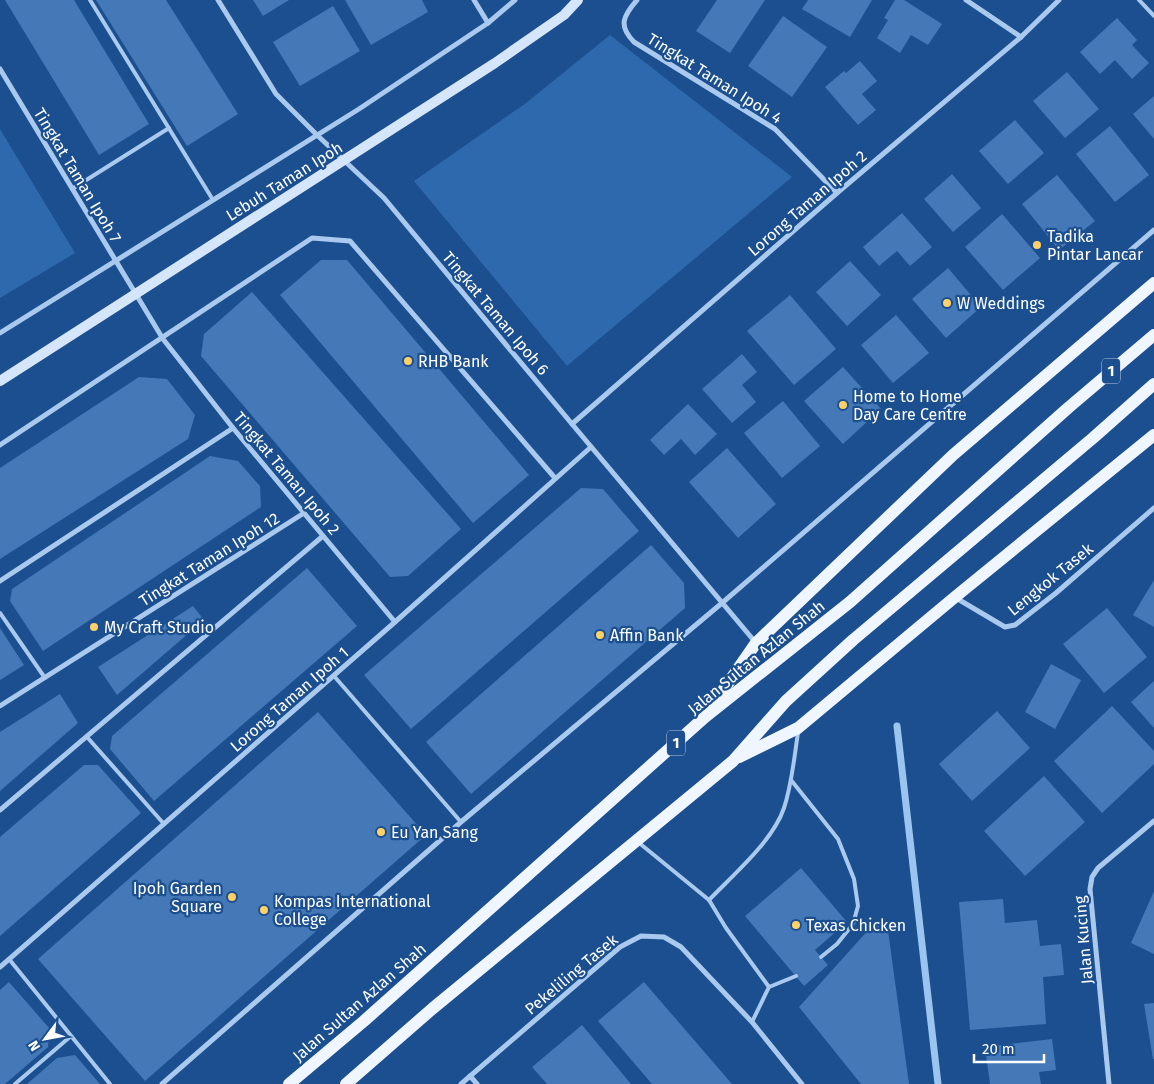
<svg xmlns="http://www.w3.org/2000/svg" width="1154" height="1084" viewBox="0 0 1154 1084" font-family="'Fira Sans',sans-serif">
<rect width="100%" height="100%" fill="#1b4f8f"/>
<g fill="#2e69ad">
<path d="M 610,35 L 792,177 L 567,366 L 414,181 L 526,103 Z"/>
<path d="M 0,129 L 75,253 L 0,298 Z"/>
</g>
<g fill="none" stroke-linecap="round" stroke-linejoin="round">
<path stroke="#9cc4f0" stroke-width="7" d="M 897,726 L 938,1084"/>
</g>
<g fill="#4478b7">
<path d="M 5,0 L 74,0 L 149,124 L 99,155 Z"/>
<path d="M 96,0 L 166,0 L 238,114 L 187,146 Z"/>
<path d="M 253,0 L 289,0 L 263,16 Z"/>
<path d="M 345,0 L 422,0 L 428,12 L 371,45 Z"/>
<path d="M 717,0 L 765,0 L 730,53 L 696,31 Z"/>
<path d="M 808,0 L 872,0 L 850,37 L 802,9 Z"/>
<path d="M 895,0 L 904,0 L 942,24 L 928,45 L 911,35 L 900,53 L 877,38 L 888,20 L 884,18 Z"/>
<path d="M 333,6 L 360,51 L 300,86 L 273,42 Z"/>
<path d="M 783,16 L 827,47 L 792,97 L 748,66 Z"/>
<path d="M 1117,18 L 1137,40 L 1132,45 L 1149,63 L 1132,79 L 1115,60 L 1100,74 L 1080,52 Z"/>
<path d="M 860,61 L 877,81 L 862,94 L 876,110 L 858,125 L 825,87 L 844,71 L 846,73 Z"/>
<path d="M 1067,72 L 1099,109 L 1065,138 L 1033,101 Z"/>
<path d="M 1154,96 L 1154,139 L 1133,114 Z"/>
<path d="M 1015,120 L 1044,153 L 1008,184 L 979,151 Z"/>
<path d="M 1110,126 L 1149,175 L 1115,202 L 1076,154 Z"/>
<path d="M 952,174 L 981,208 L 953,232 L 924,199 Z"/>
<path d="M 1057,175 L 1095,221 L 1059,250 L 1022,204 Z"/>
<path d="M 902,213 L 932,247 L 910,266 L 897,251 L 879,266 L 863,247 Z"/>
<path d="M 1002,214 L 1040,258 L 1003,290 L 965,247 Z"/>
<path d="M 321,260 L 347,260 L 529,475 L 473,523 L 280,295 Z"/>
<path d="M 850,261 L 881,295 L 847,326 L 816,292 Z"/>
<path d="M 948,268 L 981,307 L 946,338 L 912,299 Z"/>
<path d="M 252,292 L 461,529 L 408,576 L 390,577 L 201,356 L 204,334 Z"/>
<path d="M 790,295 L 836,349 L 794,385 L 747,331 Z"/>
<path d="M 896,315 L 929,353 L 893,383 L 861,345 Z"/>
<path d="M 742,354 L 757,372 L 742,385 L 756,402 L 732,423 L 702,389 Z"/>
<path d="M 843,367 L 881,409 L 843,444 L 804,401 Z"/>
<path d="M 139,377 L 167,379 L 195,415 L 188,439 L 0,559 L 0,468 Z"/>
<path d="M 783,401 L 820,446 L 782,478 L 744,433 Z"/>
<path d="M 688,404 L 717,434 L 695,455 L 681,439 L 664,455 L 650,440 Z"/>
<path d="M 727,448 L 776,504 L 738,538 L 689,482 Z"/>
<path d="M 210,456 L 238,461 L 260,486 L 261,507 L 43,651 L 10,601 L 12,589 Z"/>
<path d="M 581,488 L 603,489 L 639,531 L 411,729 L 364,675 Z"/>
<path d="M 651,545 L 684,583 L 685,608 L 471,794 L 426,742 Z"/>
<path d="M 307,568 L 357,626 L 154,801 L 110,749 L 112,736 Z"/>
<path d="M 1154,580 L 1154,627 L 1133,615 Z"/>
<path d="M 193,606 L 204,620 L 117,695 L 98,667 Z"/>
<path d="M 1107,608 L 1147,657 L 1104,693 L 1063,644 Z"/>
<path d="M 0,628 L 24,665 L 0,680 Z"/>
<path d="M 1051,664 L 1081,680 L 1055,729 L 1025,712 Z"/>
<path d="M 1154,681 L 1154,728 L 1131,702 Z"/>
<path d="M 60,694 L 78,723 L 0,791 L 0,732 Z"/>
<path d="M 1112,706 L 1154,751 L 1154,764 L 1102,813 L 1054,761 Z"/>
<path d="M 997,711 L 1030,748 L 972,801 L 939,764 Z"/>
<path d="M 318,712 L 426,835 L 145,1081 L 38,959 Z"/>
<path d="M 84,765 L 98,765 L 141,813 L 0,936 L 0,837 Z"/>
<path d="M 1044,776 L 1085,822 L 1025,876 L 984,831 Z"/>
<path d="M 801,868 L 847,922 L 815,950 L 828,965 L 804,986 L 745,916 Z"/>
<path d="M 1154,891 L 1154,954 L 1131,943 Z"/>
<path d="M 1003,899 L 1005,923 L 1037,920 L 1040,946 L 1061,944 L 1064,975 L 1043,977 L 1046,1024 L 970,1030 L 959,902 Z"/>
<path d="M 887,923 L 909,1084 L 861,1084 L 799,1007 L 871,927 Z"/>
<path d="M 9,982 L 50,1029 L 48,1047 L 5,1084 L 0,1084 L 0,990 Z"/>
<path d="M 644,982 L 732,1084 L 652,1084 L 598,1021 Z"/>
<path d="M 1154,1003 L 1154,1059 L 1153,1059 L 1144,1004 Z"/>
<path d="M 582,1025 L 631,1084 L 547,1084 L 532,1067 Z"/>
<path d="M 1052,1039 L 1056,1070 L 1039,1072 L 1041,1084 L 990,1084 L 985,1047 Z"/>
<path d="M 75,1055 L 100,1084 L 27,1084 L 57,1058 Z"/>
</g>
<g fill="none" stroke-linecap="round" stroke-linejoin="round">
<g stroke="#a9c9ee" stroke-width="4">
<path d="M 90,0 L 213,200"/>
<path d="M 1139,0 L 1154,16"/>
<path d="M 72,189 L 169,128"/>
<path d="M 0,613 L 45,678"/>
<path d="M 334,676 L 461,822"/>
<path d="M 87,737 L 164,824"/>
<path d="M 791,780 L 838,839 L 854,879 L 858,906 L 853,924 L 837,944 L 821,957"/>
<path d="M 638,842 L 709,900 L 726,928 L 769,987"/>
<path d="M 709,900 C 733,875 773,841 784,808 C 792,784 794,758 798,733"/>
<path d="M 9,959 L 110,1084"/>
<path d="M 752,1022 L 769,987 L 796,976"/>
<path d="M 15,1084 L 71,1036"/>
</g>
<g stroke="#a9c9ee" stroke-width="5">
<path d="M 218,0 L 276,94 L 317,135 L 384,198 L 572,424 L 756,643"/>
<path d="M 474,0 L 488,23"/>
<path d="M 637,0 C 623,16 618,26 634,42 L 775,129 L 837,193"/>
<path d="M 966,0 L 1021,37"/>
<path d="M 0,69 L 163,339 L 233,428 L 395,622"/>
<path d="M 0,333 L 359,109 L 488,23 L 515,0"/>
<path d="M 572,424 L 837,193 L 1021,37 L 1059,0"/>
<path d="M 0,445 L 312,238 L 350,241 L 555,478"/>
<path d="M 0,581 L 233,428"/>
<path d="M 956,598 L 1005,627 L 1015,625 L 1056,593 L 1154,508"/>
<path d="M 0,706 L 304,513"/>
<path d="M 0,810 L 323,536"/>
<path d="M 0,967 L 395,622 L 591,447"/>
<path d="M 470,1076 L 477,1084"/>
<path d="M 162,1084 L 461,822 L 722,603 L 1154,230"/>
<path d="M 461,1084 L 620,947 L 641,936 L 664,937 L 681,947 L 752,1022 L 802,1084"/>
<path d="M 1109,1084 L 1090,889 L 1092,877 L 1098,868 L 1154,821"/>
</g>
<path stroke="#d6e6fa" stroke-width="10" d="M 0,381 L 495,63 L 564,15 L 578,0"/>
<g stroke="#f0f6ff" stroke-width="12">
<path d="M 713,705 L 756,643 L 953,455 L 1154,283"/>
<path d="M 739,757 L 798,728 L 955,597 L 1154,435"/>
<path d="M 289,1084 L 364,1021 L 705,717 L 850,602 L 1068,408 L 1154,335"/>
<path d="M 346,1084 L 432,1009 L 733,761 L 786,701 L 853,640 L 1093,438 L 1154,384"/>
</g>
</g>
<g fill="#ffd166" stroke="#1b4f8f" stroke-width="2">
<circle cx="1037" cy="245" r="5"/>
<circle cx="947" cy="303" r="5"/>
<circle cx="408" cy="361" r="5"/>
<circle cx="843" cy="405" r="5"/>
<circle cx="94" cy="627" r="5"/>
<circle cx="600" cy="635" r="5"/>
<circle cx="381" cy="832" r="5"/>
<circle cx="232" cy="897" r="5"/>
<circle cx="264" cy="910" r="5"/>
<circle cx="796" cy="925" r="5"/>
</g>
<g text-anchor="middle" stroke-width="4.5" stroke-linejoin="round" paint-order="stroke">
<g fill="#1b4f8f" stroke="#bbcadd" stroke-width="1">
<rect x="1102" y="358.5" width="18" height="25" rx="4"/>
<rect x="667" y="730.5" width="18" height="25" rx="4"/>
</g>
<g font-size="15" font-weight="bold" fill="#fff">
<text x="1111" y="376">1</text>
<text x="676" y="748">1</text>
</g>
<g font-size="16" fill="#fff" stroke="#1b4f8f">
<text transform="translate(715 78) rotate(32)" y="6">Tingkat Taman Ipoh 4</text>
<text transform="translate(78 175) rotate(59)" y="6">Tingkat Taman Ipoh 7</text>
<text transform="translate(284 181) rotate(-32)" y="6">Lebuh Taman Ipoh</text>
<text transform="translate(807 203) rotate(-41)" y="6">Lorong Taman Ipoh 2</text>
<text transform="translate(496 313) rotate(50)" y="6">Tingkat Taman Ipoh 6</text>
<text transform="translate(287 473) rotate(50)" y="6">Tingkat Taman Ipoh 2</text>
<text transform="translate(209 559) rotate(-32)" y="6">Tingkat Taman Ipoh 12</text>
<text transform="translate(1050 579) rotate(-39)" y="6">Lengkok Tasek</text>
<text transform="translate(756 657) rotate(-39)" y="6">Jalan Sultan Azlan Shah</text>
<text transform="translate(289 699) rotate(-41)" y="6">Lorong Taman Ipoh 1</text>
<text transform="translate(1083 940) rotate(-95)" y="6">Jalan Kucing</text>
<text transform="translate(571 974) rotate(-40)" y="6">Pekeliling Tasek</text>
<text transform="translate(359 1002) rotate(-41)" y="6">Jalan Sultan Azlan Shah</text>
</g>
<g font-size="16" fill="#fff" stroke="#1b4f8f" text-anchor="start">
<text x="1047" y="242">Tadika<tspan x="1047" dy="18">Pintar Lancar</tspan></text>
<text x="957" y="309">W Weddings</text>
<text x="418" y="367">RHB Bank</text>
<text x="853" y="402">Home to Home<tspan x="853" dy="18">Day Care Centre</tspan></text>
<text x="104" y="633">My Craft Studio</text>
<text x="610" y="641">Affin Bank</text>
<text x="391" y="838">Eu Yan Sang</text>
<text x="222" y="894" text-anchor="end">Ipoh Garden<tspan x="222" dy="18">Square</tspan></text>
<text x="274" y="907">Kompas International<tspan x="274" dy="18">College</tspan></text>
<text x="806" y="931">Texas Chicken</text>
</g>
</g>
<g transform="translate(45 1039) rotate(238)" stroke="#1b4f8f" stroke-width="4" paint-order="stroke">
<path d="M0-4L9 19L0 12L-9 19Z" fill="#ffffff"/>
<text y="-8" font-size="14" font-weight="bold" text-anchor="middle" fill="#ffffff">N</text>
</g>
<path d="M974 1054v8h70v-8" fill="none" stroke="#ffffff" stroke-width="2.5"/>
<text x="982" y="1054" font-size="15" fill="#ffffff" stroke="#1b4f8f" stroke-width="4" paint-order="stroke">20 m</text>
</svg>
